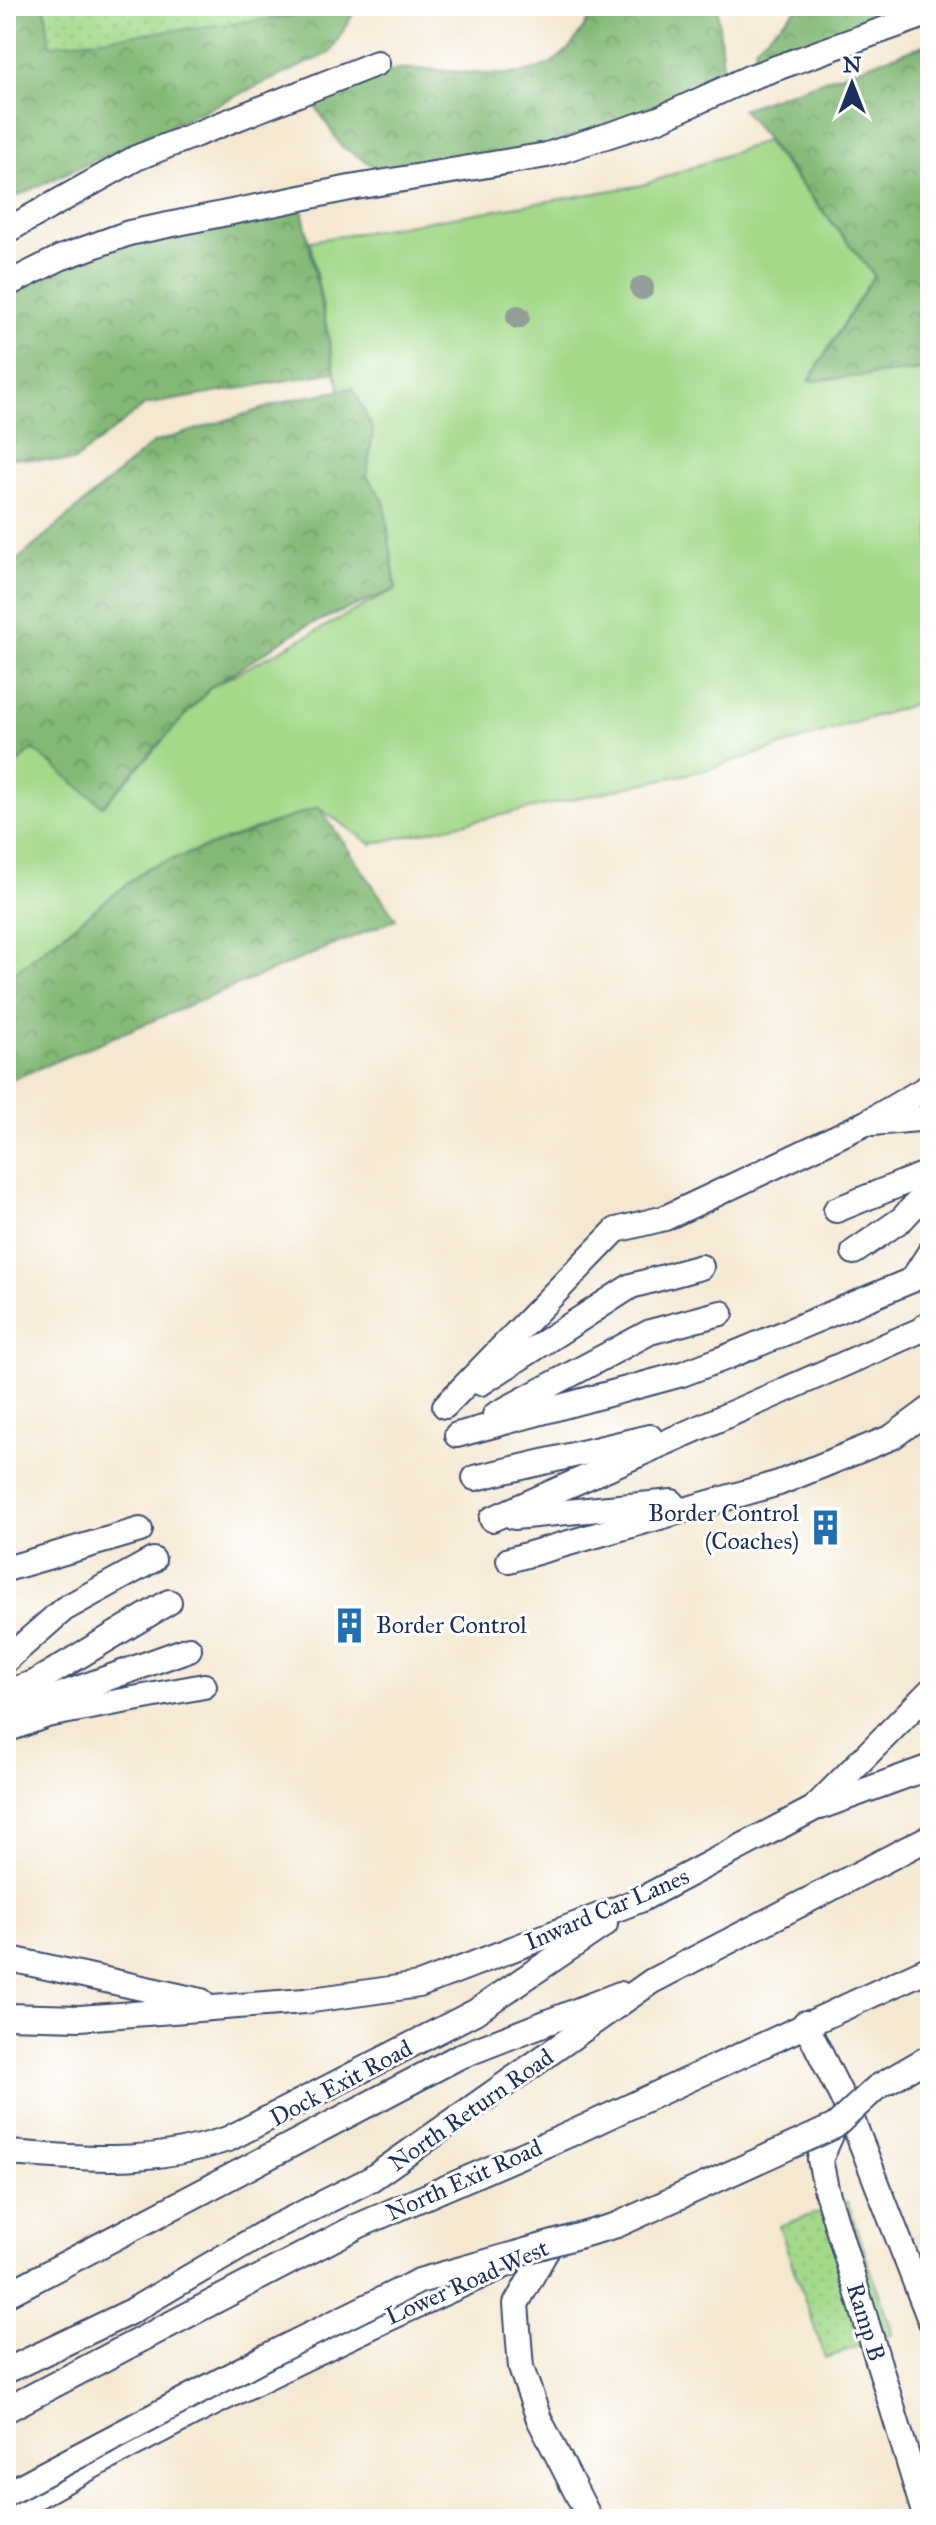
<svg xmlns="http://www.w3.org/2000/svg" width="936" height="2525" viewBox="0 0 936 2525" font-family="'IM FELL Great Primer',serif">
<defs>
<pattern id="forest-crowns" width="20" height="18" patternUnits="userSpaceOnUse" patternTransform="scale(2)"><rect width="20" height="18" fill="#82b975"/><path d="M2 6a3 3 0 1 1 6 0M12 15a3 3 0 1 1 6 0" fill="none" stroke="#6a9763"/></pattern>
<pattern id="park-dots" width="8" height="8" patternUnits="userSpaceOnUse" patternTransform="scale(2)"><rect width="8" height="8" fill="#a3d989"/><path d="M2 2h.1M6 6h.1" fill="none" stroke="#8cbb79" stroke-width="1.8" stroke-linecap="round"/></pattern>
</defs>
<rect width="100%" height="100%" fill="#fff"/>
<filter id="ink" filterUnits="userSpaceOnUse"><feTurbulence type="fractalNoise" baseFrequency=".0125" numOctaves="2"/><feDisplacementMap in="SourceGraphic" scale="16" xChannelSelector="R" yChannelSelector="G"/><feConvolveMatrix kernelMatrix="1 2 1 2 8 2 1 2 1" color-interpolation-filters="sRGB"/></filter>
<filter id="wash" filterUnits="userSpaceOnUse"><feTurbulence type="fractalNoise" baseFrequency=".006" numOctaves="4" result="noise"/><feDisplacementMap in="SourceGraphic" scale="32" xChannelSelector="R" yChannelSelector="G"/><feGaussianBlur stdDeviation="1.8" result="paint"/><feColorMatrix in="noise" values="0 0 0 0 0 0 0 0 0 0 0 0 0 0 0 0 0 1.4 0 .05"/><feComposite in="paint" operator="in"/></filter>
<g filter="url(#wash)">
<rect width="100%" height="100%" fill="#f4e8d1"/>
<path fill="#a3d989" stroke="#5f8474" stroke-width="2" d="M 765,141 L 874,275 L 809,380 L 930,369 L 930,699 L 709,769 L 371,844 L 318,807 L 148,868 L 6,979 L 6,769 L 10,770 L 33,748 L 103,806 L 211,687 L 396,589 L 335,372 L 310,241 L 643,185 Z"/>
<g fill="url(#forest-crowns)" stroke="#4e746a" stroke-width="2">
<path d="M 6,6 L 358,6 L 330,53 L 6,201 Z"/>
<path d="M 591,6 L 717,6 L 725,88 L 659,119 L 396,180 L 341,146 L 306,91 C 339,84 376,70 409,69 C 465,67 539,95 576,39 C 584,27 590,20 591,6 Z"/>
<path d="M 800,6 L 930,6 L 751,77 L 756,46 Z"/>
<path d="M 930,43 L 930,369 L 809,381 L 874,275 L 742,109 Z"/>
<path d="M 302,209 L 335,372 L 145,405 L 73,462 L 6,457 L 6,285 L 60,258 Z"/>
<path d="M 353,388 L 373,430 L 367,476 L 384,501 L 396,589 L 304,627 L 211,687 L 103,806 L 33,749 L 10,770 L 6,769 L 6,570 L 153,443 L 294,399 Z"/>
<path d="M 319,807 L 396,919 L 6,1082 L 6,979 L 148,868 Z"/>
</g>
<g fill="url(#park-dots)" stroke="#5f8474" stroke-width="2">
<path d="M 45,6 L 291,6 L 292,16 L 50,45 Z"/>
<path d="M 847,2202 L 893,2334 L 825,2358 L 779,2226 Z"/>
</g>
</g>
<g filter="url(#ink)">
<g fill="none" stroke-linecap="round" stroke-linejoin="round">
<defs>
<g id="lane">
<path d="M 6,231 L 136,158 L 377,63"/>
<path d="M 6,285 L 60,258 L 129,233 L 350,188 L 547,155 L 659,119 L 751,77 L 930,13"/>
<path d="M 872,1123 L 930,1118"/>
<path d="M 836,1210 L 930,1172"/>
<path d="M 854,1252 L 902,1219 L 930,1189"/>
<path d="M 481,1383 L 631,1286 L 701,1267"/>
<path d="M 445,1406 L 616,1230 L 665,1218 L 866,1123 L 930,1086"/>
<path d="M 495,1415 L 650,1332 L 721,1313"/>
<path d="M 457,1435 L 682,1374 L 727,1357 L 912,1280 L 930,1252"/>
<path d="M 475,1478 L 650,1437"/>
<path d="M 514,1517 L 672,1502"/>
<path d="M 492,1519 L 921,1330 L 930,1322"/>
<path d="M 509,1560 L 779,1483 L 892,1437 L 930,1409"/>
<path d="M 6,1569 L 140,1530"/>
<path d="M 6,1660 L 64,1609 L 153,1560"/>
<path d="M 6,1692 L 34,1683 L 169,1602"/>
<path d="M 27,1707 L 189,1649"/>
<path d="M 6,1730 L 47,1715 L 204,1686"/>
<path d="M 820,1807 L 930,1767"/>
<path d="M 6,1958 L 201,2001"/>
<path d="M 6,2016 L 80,2018 L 305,2001 L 419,1985 L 640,1900 L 813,1809 L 930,1691"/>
<path d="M 805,2023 L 848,2109 L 930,2320"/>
<path d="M 835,2126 L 820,2159 L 826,2189 L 926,2519"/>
<path d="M 6,2153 C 91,2158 146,2166 228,2139 L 475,2012 L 605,1924"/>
<path d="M 549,2246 L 516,2304 L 521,2368 L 539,2419 L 590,2519"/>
<path d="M 6,2295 L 458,2057 L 620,1994"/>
<path d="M 6,2371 L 130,2312 L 271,2229 L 371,2179 L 652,1981 L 930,1837"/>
<path d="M 6,2410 L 358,2226 L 568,2135 L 930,1968"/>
<path d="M 6,2513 C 170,2422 337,2340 508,2264"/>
</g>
</defs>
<use href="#lane" stroke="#3c4b6f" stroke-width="28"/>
<use href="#lane" stroke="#fff" stroke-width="24"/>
<defs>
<path id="lane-bridge" d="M 6,2494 L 267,2356 L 419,2281 L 617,2225 L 835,2126 L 876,2088 L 930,2057"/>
</defs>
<use href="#lane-bridge" stroke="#3c4b6f" stroke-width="28" stroke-linecap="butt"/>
<use href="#lane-bridge" stroke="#fff" stroke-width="24"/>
</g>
<g fill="#939e99">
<circle cx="642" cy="288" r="12"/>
<circle cx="518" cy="317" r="12"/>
</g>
</g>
<defs>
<symbol id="building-bare" viewBox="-9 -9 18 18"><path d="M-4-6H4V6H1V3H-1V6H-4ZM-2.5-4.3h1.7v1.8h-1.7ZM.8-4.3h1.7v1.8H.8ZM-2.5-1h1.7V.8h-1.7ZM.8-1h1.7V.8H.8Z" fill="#1f6fb2" stroke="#fff" stroke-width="2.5" paint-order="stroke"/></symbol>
</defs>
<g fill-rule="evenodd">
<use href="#building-bare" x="800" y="1502" width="51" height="51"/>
<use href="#building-bare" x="324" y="1600" width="51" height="51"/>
</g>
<g text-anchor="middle" stroke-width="6" stroke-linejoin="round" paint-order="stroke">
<g font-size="24" fill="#1b2f5e" stroke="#fff" text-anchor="end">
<text x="799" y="1521">Border Control<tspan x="799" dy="28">(Coaches)</tspan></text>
<text x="376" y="1633" text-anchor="start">Border Control</text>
</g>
<g font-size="24" fill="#1b2f5e" stroke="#fff">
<text transform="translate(607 1909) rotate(-23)" y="8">Inward Car Lanes</text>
<text transform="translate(341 2083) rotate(-28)" y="8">Dock Exit Road</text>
<text transform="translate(471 2110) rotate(-35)" y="8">North Return Road</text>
<text transform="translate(464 2180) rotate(-24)" y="8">North Exit Road</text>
<text transform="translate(467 2282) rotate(-24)" y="8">Lower Road West</text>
<text transform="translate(866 2322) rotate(73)" y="8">Ramp B</text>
</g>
</g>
<rect width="936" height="2525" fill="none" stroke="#fff" stroke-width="32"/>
<g transform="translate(852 84)" stroke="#ffffff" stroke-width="6" paint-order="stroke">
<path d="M0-6L14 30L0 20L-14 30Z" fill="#1b2f5e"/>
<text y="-12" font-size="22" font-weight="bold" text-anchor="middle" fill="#1b2f5e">N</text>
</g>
</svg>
